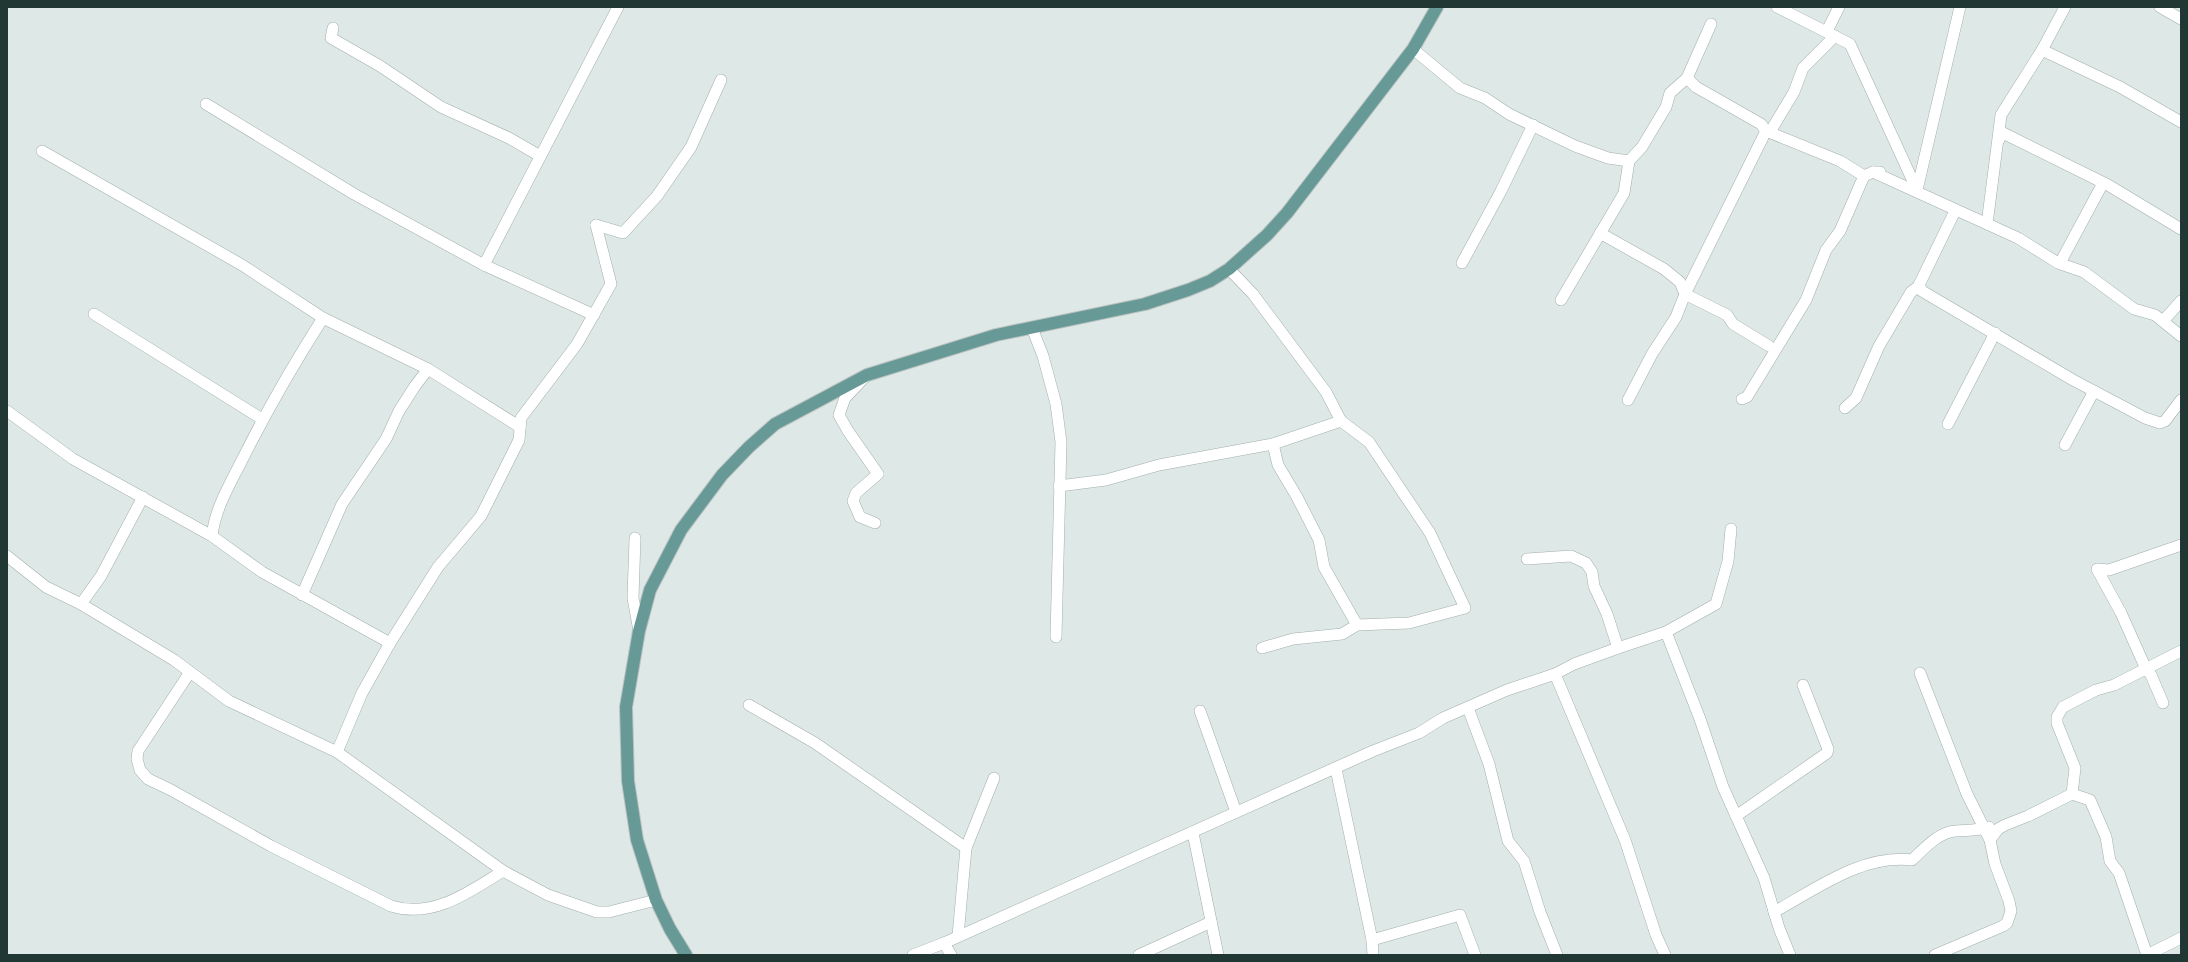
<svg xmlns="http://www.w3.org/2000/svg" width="2188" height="962" viewBox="0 0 2188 962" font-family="'Nunito Sans',sans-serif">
<rect width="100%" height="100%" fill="#dee8e6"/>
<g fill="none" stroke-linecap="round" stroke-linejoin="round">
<defs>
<g id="minor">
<path d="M 1777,7 L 1850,44 L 1917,190 L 1960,7"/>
<path d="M 2160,7 L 2181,19"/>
<path d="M 333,28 L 331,38 L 380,66 L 441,107 L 509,138 L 540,156"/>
<path d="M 1827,31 L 1839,7"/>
<path d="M 1413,49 L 1460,88 L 1485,98 L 1509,114 L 1575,146 L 1608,158 L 1629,161"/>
<path d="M 2042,50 L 2065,7"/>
<path d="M 1687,78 L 1696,87 L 1761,124 L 1766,131 L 1840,161 L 1864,176 L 1873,172 L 1880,172"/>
<path d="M 206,104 L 354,194 L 484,265 L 594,315"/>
<path d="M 1770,132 L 1794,92 L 1803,68 L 1835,36"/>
<path d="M 1999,140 L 2001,132 L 2108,185 L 2181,229"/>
<path d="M 42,151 L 242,265 L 323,318 L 428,369 L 520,427"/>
<path d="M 1873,172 L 2018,238 L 2058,263 L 2084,272 L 2134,309 L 2155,315 L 2181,336"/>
<path d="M 1955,211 L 1919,285 L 1922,291 L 2073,380 L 2145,418 L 2160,423 L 2165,421 L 2181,400"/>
<path d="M 1987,224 L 2001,115 L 2042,50 L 2120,87 L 2181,122"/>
<path d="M 596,225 L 623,233 L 657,196 L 691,147 L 721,80"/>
<path d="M 1600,233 L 1664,269 L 1680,282 L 1685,294 L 1727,315 L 1733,324 L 1769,346"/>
<path d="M 1462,263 L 1501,191 L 1533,125"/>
<path d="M 2060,263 L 2103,183"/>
<path d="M 484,265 L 618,7"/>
<path d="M 1229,269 L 1253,294 L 1326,392 L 1341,421 L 1369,442 L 1430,533 L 1465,608 L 1409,623 L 1357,625 L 1342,634 L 1293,639 L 1262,648"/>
<path d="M 1561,300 L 1624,193 L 1629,161 L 1642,147 L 1666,107 L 1670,93 L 1687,78 L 1711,24"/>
<path d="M 94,314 L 262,419"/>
<path d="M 2163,321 L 2181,301"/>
<path d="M 1032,328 L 1043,356 L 1056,404 L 1061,442 L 1056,637"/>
<path d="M 864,378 L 845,398 L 839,415 L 848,431 L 878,474 L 856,493 L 853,501 L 860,517 L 875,523"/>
<path d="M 1742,399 L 1747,397 L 1806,300 L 1826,250 L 1840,231 L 1864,176"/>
<path d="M 1628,400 L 1652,354 L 1676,317 L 1685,294 L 1766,131"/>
<path d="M 1845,408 L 1856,398 L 1879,346 L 1911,292 L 1918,287"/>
<path d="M 7,411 L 73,459 L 212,536 L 262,572 L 390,643"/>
<path d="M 1948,424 L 1995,333"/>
<path d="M 1273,444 L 1278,465 L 1297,497 L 1319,540 L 1324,567 L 1357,625"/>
<path d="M 2065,445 L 2094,391"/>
<path d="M 1059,486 L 1106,480 L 1159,465 L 1273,444 L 1341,421"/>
<path d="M 212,536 C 215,509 229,486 241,462 C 266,412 293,365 323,318"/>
<path d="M 635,538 L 633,598 L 639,631"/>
<path d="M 7,556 L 46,587 L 81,604 L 174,660 L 229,701 L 337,752 L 503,871 L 548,895 L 597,912 L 609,912 L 656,900"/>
<path d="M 1527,559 L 1571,556 L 1586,563 L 1592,572 L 1594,586 L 1607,614 L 1618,648"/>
<path d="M 302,595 L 342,504 L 386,439 L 399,411 L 415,386 L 428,369"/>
<path d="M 81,604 L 101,576 L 143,497"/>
<path d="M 1666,632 L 1700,719 L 1723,787 L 1764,878 L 1779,928 L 1790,955"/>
<path d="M 190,672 L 138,751 L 137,759 L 140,770 L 148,779 L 171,790 L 271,846 L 391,906 C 433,919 469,892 503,871"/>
<path d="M 1920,673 L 1967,794 L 1990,840 L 1995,864 L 2009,901 L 2011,911 L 2007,923 L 2003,926 L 1935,955"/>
<path d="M 1555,674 L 1625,840 L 1656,935 L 1665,955"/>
<path d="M 2163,703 L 2151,675 L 2146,669 L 2121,613 L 2097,569 L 2109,570 L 2181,545"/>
<path d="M 749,705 L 815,743 L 966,848"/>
<path d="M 1468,708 L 1489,764 L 1508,841 L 1524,861 L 1540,912 L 1557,955"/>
<path d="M 1200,711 L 1236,812"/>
<path d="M 337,752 L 362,693 L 390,643 L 438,567 L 481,516 L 519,440 L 521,418 L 577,344 L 611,284 L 596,225"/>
<path d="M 1336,769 L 1372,940 L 1373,955"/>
<path d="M 2072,794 L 2075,768 L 2057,723 L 2057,717 L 2063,707 L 2096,690 L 2114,685 L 2181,651"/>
<path d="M 1736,816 L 1827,753 L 1828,749 L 1803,685"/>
<path d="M 1193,833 L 1218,955"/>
<path d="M 1990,840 L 1998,829 L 2005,825 L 2028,816 L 2072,794 L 2090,800 L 2106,837 L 2110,861 L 2119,873 L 2147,955"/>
<path d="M 1774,912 C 1816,889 1862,854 1912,860 C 1924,849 1938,832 1956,831 C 1968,830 1977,831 1989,827"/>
<path d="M 958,936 L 966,848 L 994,778"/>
<path d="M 1372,940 L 1460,915 L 1475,955"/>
<path d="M 944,943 L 951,955"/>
<path d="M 913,955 L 944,943 L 1373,751 L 1419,733 L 1443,718 L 1507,690 L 1555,674 L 1574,664 L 1618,648 L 1666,632 L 1716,604 L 1728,561 L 1731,529"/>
<path d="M 1139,955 L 1211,922"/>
<path d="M 2147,955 L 2181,938"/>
</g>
<path id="major" d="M 686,955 L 670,929 L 656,900 L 637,840 L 628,781 L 626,707 L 639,631 L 650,590 L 681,530 L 722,475 L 749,447 L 775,424 L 867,375 L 996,335 L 1145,304 L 1188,290 L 1210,281 L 1229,269 L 1267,235 L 1287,213 L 1413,49 L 1437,7"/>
</defs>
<use href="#minor" stroke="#a2afad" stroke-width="12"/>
<use href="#major" stroke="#bcc3c2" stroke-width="14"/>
<use href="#minor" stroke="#fff" stroke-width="11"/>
<use href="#major" stroke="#679a96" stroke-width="12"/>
</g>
<rect width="2188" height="962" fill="none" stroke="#213734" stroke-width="16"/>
</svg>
